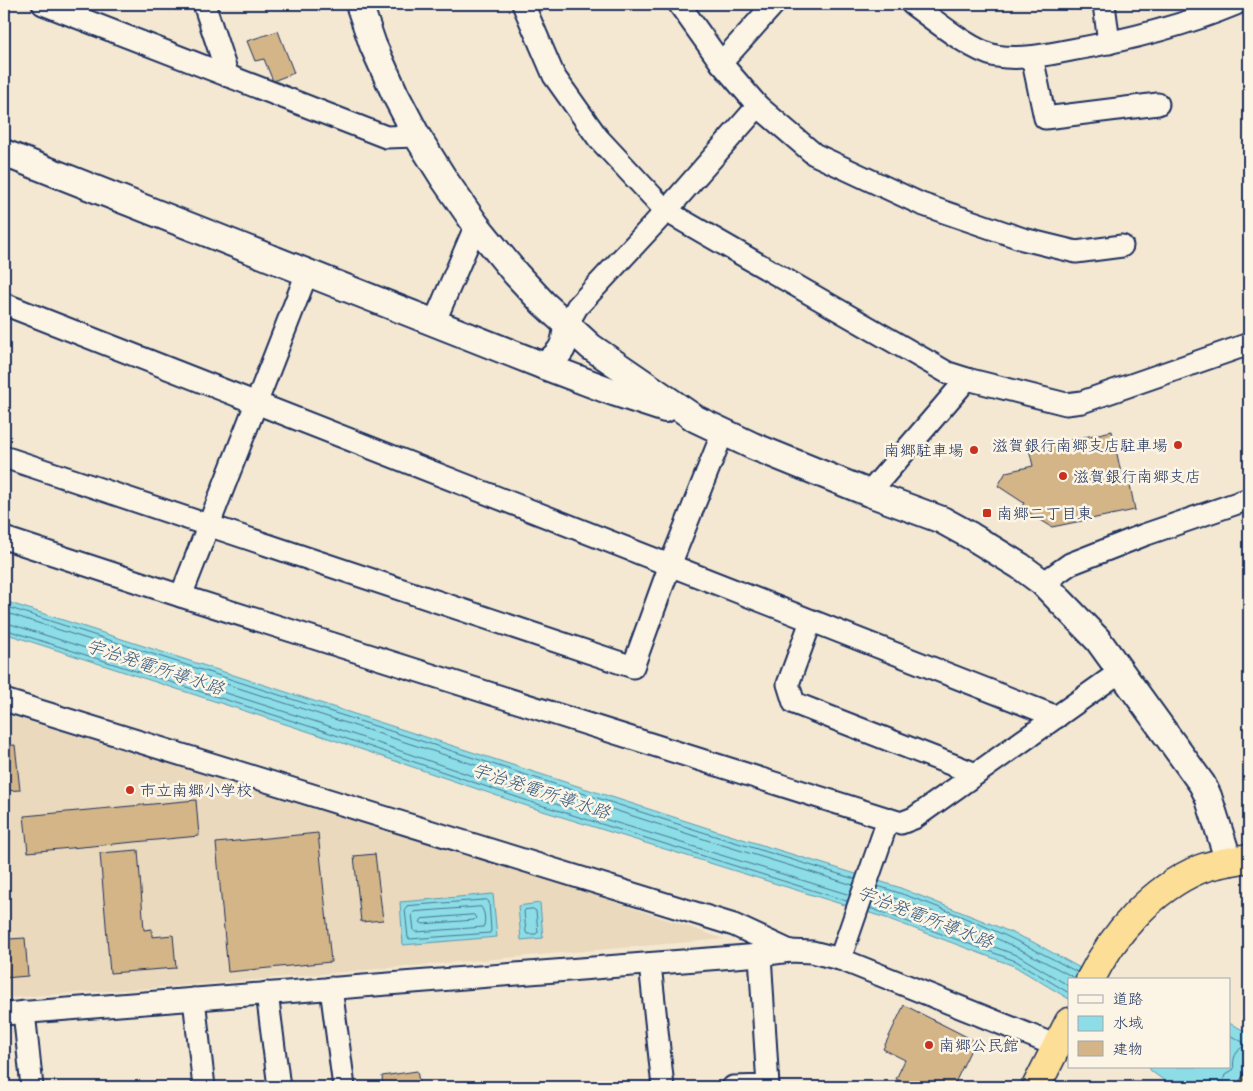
<svg xmlns="http://www.w3.org/2000/svg" width="1253" height="1091" viewBox="0 0 1253 1091" font-family="Sriracha,'Klee One',sans-serif">
<rect width="100%" height="100%" fill="#f4e8d2"/>
<filter id="ink" filterUnits="userSpaceOnUse"><feTurbulence type="fractalNoise" baseFrequency=".02" numOctaves="2"/><feDisplacementMap in="SourceGraphic" scale="10" xChannelSelector="R" yChannelSelector="G"/><feConvolveMatrix kernelMatrix="1 2 1 2 8 2 1 2 1" color-interpolation-filters="sRGB"/></filter>
<g filter="url(#ink)">
<path fill="#ead9bc" d="M 4,714 L 509,866 L 724,939 L 193,985 L 4,998 Z"/>
<g fill="#8cdde5" stroke="#5f97af">
<path d="M 4,601 L 720,832 L 898,887 L 996,926 L 1033,942 L 1102,980 L 1069,980 L 1069,999 L 1014,966 L 886,918 L 530,807 L 319,735 L 4,633 Z"/>
<path d="M 493,894 L 497,937 L 403,945 L 400,902 Z"/>
<path d="M 540,903 L 543,938 L 521,940 L 518,906 Z"/>
<path d="M 1229,1023 L 1249,1033 L 1249,1058 L 1246,1057 L 1244,1063 L 1249,1065 L 1239,1083 L 1235,1081 L 1231,1087 L 1173,1087 L 1151,1071 L 1149,1067 L 1229,1067 Z"/>
</g>
<g fill="none" stroke-linecap="round" stroke-linejoin="round">
<g stroke="#487594" stroke-width="1">
<path d="M 4,606 L 718,837 L 855,879"/>
<path d="M 4,612 L 716,843 L 853,885"/>
<path d="M 4,622 L 323,724 L 533,797 L 850,895"/>
<path d="M 4,629 L 321,730 L 531,802 L 847,901"/>
<path d="M 878,886 C 947,908 1014,937 1077,972"/>
<path d="M 876,892 C 945,914 1012,943 1075,978"/>
<path d="M 487,900 L 489,902 L 491,930 L 490,933 L 410,939 L 408,938 L 405,909 L 407,906 Z"/>
<path d="M 872,902 L 1019,956 L 1069,986"/>
<path d="M 481,907 C 485,911 486,923 483,927 L 416,932 L 414,931 L 412,914 L 414,912 Z"/>
<path d="M 870,908 L 1016,961 L 1069,993"/>
<path d="M 533,909 L 536,911 L 538,932 L 536,934 L 527,934 L 526,932 L 524,912 L 525,910 Z"/>
<path d="M 474,915 L 476,918 L 474,920 L 423,924 L 420,922 L 422,919 Z"/>
<path d="M 1221,1087 L 1225,1075 L 1234,1069 C 1232,1058 1236,1052 1244,1045 L 1243,1042 L 1229,1035"/>
</g>
</g>
<g fill="#d3b587" stroke="#1b2f5e">
<path d="M 278,31 L 294,73 L 273,81 L 264,59 L 255,61 L 247,41 Z"/>
<path d="M 1112,431 L 1123,482 L 1129,480 L 1135,510 L 1052,527 L 1021,508 L 1024,503 L 998,486 L 1006,472 L 1033,466 L 1029,449 Z"/>
<path d="M 15,745 L 20,790 L 4,791 L 4,746 Z"/>
<path d="M 196,800 L 199,836 L 28,852 L 24,816 Z"/>
<path d="M 318,833 L 331,962 L 228,972 L 216,843 Z"/>
<path d="M 138,850 L 144,930 L 152,929 L 152,937 L 173,935 L 176,968 L 110,973 L 100,853 Z"/>
<path d="M 375,854 L 383,920 L 361,922 L 354,856 Z"/>
<path d="M 4,880 L 9,939 L 25,938 L 28,976 L 4,978 Z"/>
<path d="M 904,1005 L 975,1041 L 953,1087 L 912,1087 L 896,1079 L 905,1060 L 883,1049 Z"/>
<path d="M 1246,1057 L 1249,1058 L 1249,1087 L 1231,1087 L 1235,1081 L 1239,1083 L 1249,1065 L 1243,1063 Z"/>
<path d="M 417,1071 L 420,1087 L 383,1087 L 382,1076 Z"/>
</g>
<g fill="none" stroke-linecap="round" stroke-linejoin="round">
<defs>
<g id="minor">
<path d="M 43,4 L 386,137 L 417,136"/>
<path d="M 204,4 L 228,76"/>
<path d="M 523,4 L 554,76 L 598,138 L 666,211 L 948,373 L 967,379 L 1066,404 L 1082,402 L 1249,344"/>
<path d="M 679,4 L 721,63 L 758,106 L 814,154 L 921,204 L 1023,239 L 1076,252 L 1122,246"/>
<path d="M 912,4 C 933,19 971,51 996,56 C 1021,60 1046,55 1071,50 C 1128,40 1183,26 1236,4"/>
<path d="M 1104,4 L 1109,43"/>
<path d="M 1032,57 L 1045,118 L 1158,104"/>
<path d="M 721,63 L 774,4"/>
<path d="M 4,304 L 1057,717"/>
<path d="M 434,323 L 476,225"/>
<path d="M 567,325 L 577,307 L 666,211 L 758,106"/>
<path d="M 4,457 L 633,667 L 670,565 L 723,432"/>
<path d="M 869,493 L 967,379"/>
<path d="M 4,538 L 181,596 L 901,823 L 914,818 L 1121,671"/>
<path d="M 1043,583 L 1070,564 L 1144,535 L 1249,499"/>
<path d="M 181,596 L 307,273"/>
<path d="M 811,621 L 788,684 L 794,703 L 976,774"/>
<path d="M 4,700 L 734,925 L 790,951"/>
<path d="M 840,959 L 888,820"/>
<path d="M 650,964 L 663,1087"/>
<path d="M 331,988 L 344,1087"/>
<path d="M 267,993 L 279,1087"/>
<path d="M 194,999 L 204,1087"/>
<path d="M 24,1012 L 32,1087"/>
<path d="M 4,1014 L 760,955 L 790,951 L 812,952 L 840,959 L 1057,1046"/>
<path d="M 733,1087 L 768,1086 L 760,955"/>
</g>
<g id="tertiary">
<path d="M 359,4 L 373,45 L 395,94 L 417,136 L 444,179 L 476,225 L 516,274 L 543,303 L 591,347 L 696,419 L 753,446 L 869,493 L 942,520 L 971,536 L 1020,566 L 1043,583 L 1098,640 L 1202,784 L 1208,796 L 1229,862"/>
<path d="M 4,153 L 544,366 L 613,392 L 665,409"/>
<path d="M 544,366 C 562,352 565,348 567,325"/>
</g>
<g id="trunk">
<path d="M 1090,980 C 1113,934 1152,889 1200,869 C 1215,863 1233,861 1249,858"/>
<path d="M 1036,1087 L 1069,1022"/>
</g>
</defs>
<use href="#minor" stroke="#1b2f5e" stroke-width="25"/>
<use href="#tertiary" stroke="#1b2f5e" stroke-width="30"/>
<use href="#trunk" stroke="#1b2f5e" stroke-width="31"/>
<use href="#minor" stroke="#fcf5e5" stroke-width="21"/>
<use href="#tertiary" stroke="#fcf5e5" stroke-width="26"/>
<use href="#trunk" stroke="#fcde96" stroke-width="28"/>
</g>
</g>
<g fill="#c8321e" stroke="#fcf5e5" stroke-width="2">
<circle cx="1178" cy="445" r="5"/>
<circle cx="974" cy="450" r="5"/>
<circle cx="1063" cy="476" r="5"/>
<rect x="982" y="508" width="10" height="10" rx="2.5"/>
<circle cx="130" cy="790" r="5"/>
<circle cx="929" cy="1045" r="5"/>
</g>
<g text-anchor="middle" stroke-width="5" stroke-linejoin="round" paint-order="stroke">
<g font-size="16" fill="#1b2f5e" stroke="#fcf5e5" text-anchor="start">
<text x="1168" y="451" text-anchor="end">滋賀銀行南郷支店駐車場</text>
<text x="964" y="456" text-anchor="end">南郷駐車場</text>
<text x="1073" y="482">滋賀銀行南郷支店</text>
<text x="997" y="519">南郷二丁目東</text>
<text x="140" y="796">市立南郷小学校</text>
<text x="939" y="1051">南郷公民館</text>
</g>
<g font-size="18" font-style="italic" fill="#375a80" stroke="#fcf5e5">
<text transform="translate(155 667) rotate(18)" y="6">宇治発電所導水路</text>
<text transform="translate(541 791) rotate(18)" y="6">宇治発電所導水路</text>
<text transform="translate(925 917) rotate(21)" y="6">宇治発電所導水路</text>
</g>
</g>
<rect width="1253" height="1091" fill="none" stroke="#fcf5e5" stroke-width="20"/>
<rect x="10" y="10" width="1233" height="1071" fill="none" stroke="#1b2f5e" stroke-width="2" filter="url(#ink)"/>
<rect x="1068" y="978" width="162" height="90" fill="#fcf5e5" stroke="#a2a6af"/>
<rect x="1078" y="995" width="25" height="8" fill="#fcf5e5" stroke="#a2a6af"/>
<text x="1113" y="1004" font-size="15" fill="#1b2f5e">道路</text>
<rect x="1078" y="1016" width="25" height="15" fill="#8cdde5" stroke="#a2a6af"/>
<text x="1113" y="1028" font-size="15" fill="#1b2f5e">水域</text>
<rect x="1078" y="1041" width="25" height="15" fill="#d3b587" stroke="#a2a6af"/>
<text x="1113" y="1054" font-size="15" fill="#1b2f5e">建物</text>
</svg>
